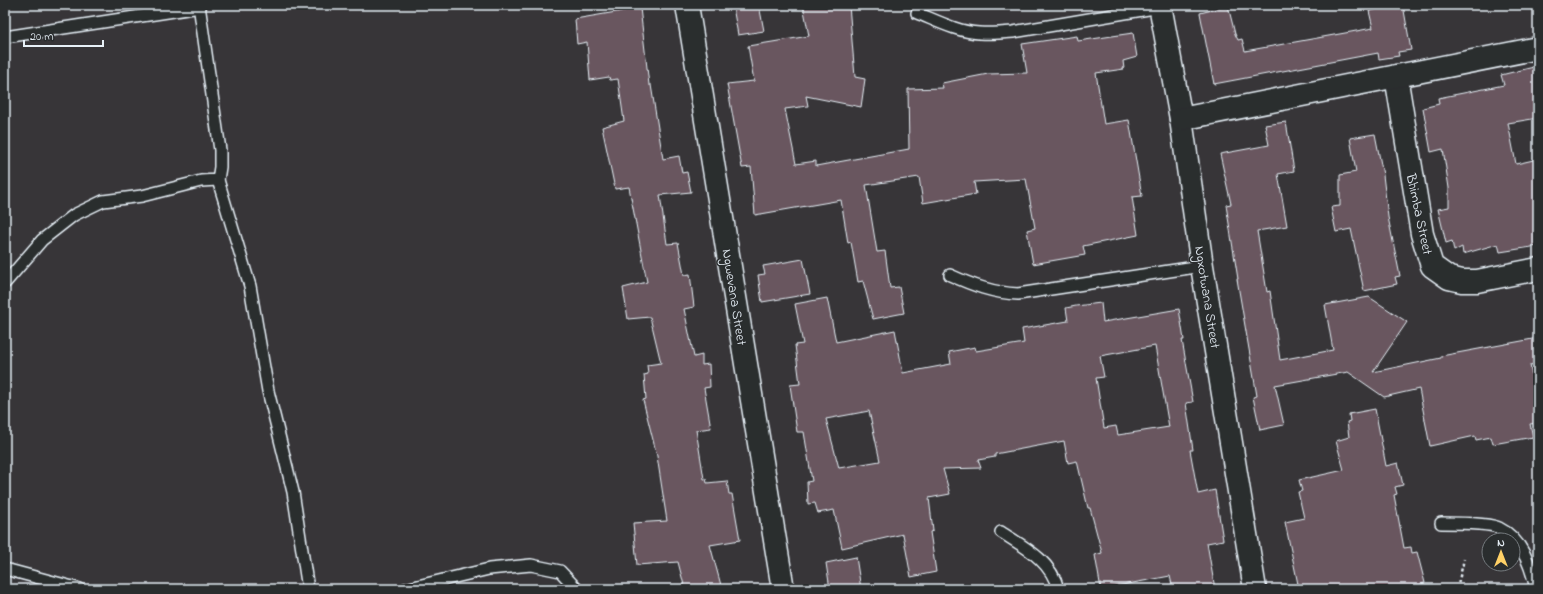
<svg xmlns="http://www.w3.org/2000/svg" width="1543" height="594" viewBox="0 0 1543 594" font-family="'Indie Flower',sans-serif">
<rect width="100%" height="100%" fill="#373538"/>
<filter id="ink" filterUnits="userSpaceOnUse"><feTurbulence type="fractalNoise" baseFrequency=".025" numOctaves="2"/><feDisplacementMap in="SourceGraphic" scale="8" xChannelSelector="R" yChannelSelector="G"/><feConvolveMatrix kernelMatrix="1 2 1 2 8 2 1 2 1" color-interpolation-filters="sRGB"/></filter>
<g filter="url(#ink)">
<g fill="#69575f" stroke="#e8f1f8" fill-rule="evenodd">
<path d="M 748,5 L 759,5 L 764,31 L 738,35 L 733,7 Z"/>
<path d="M 803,5 L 849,5 L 855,77 L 865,79 L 861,107 L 806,96 L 808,106 L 785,109 L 796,164 L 816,161 L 816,166 L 909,149 L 908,89 L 943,88 L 942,83 L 988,74 L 1027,73 L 1022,44 L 1077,36 L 1078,41 L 1133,33 L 1137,57 L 1123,61 L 1124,69 L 1096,73 L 1104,124 L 1129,120 L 1142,196 L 1132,197 L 1138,235 L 1083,246 L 1085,255 L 1033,264 L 1027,230 L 1035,228 L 1026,179 L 974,182 L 976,194 L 923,203 L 919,177 L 866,185 L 877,252 L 885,251 L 890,288 L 899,287 L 904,313 L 873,319 L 863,281 L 858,282 L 851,242 L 848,243 L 841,200 L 755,215 L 751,167 L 742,168 L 727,84 L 754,81 L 748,46 L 809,36 Z"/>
<path d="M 1379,5 L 1403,5 L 1411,50 L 1398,52 L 1399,56 L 1379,59 L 1378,53 L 1214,84 L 1200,13 L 1228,6 L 1235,34 L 1238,40 L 1242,39 L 1245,51 L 1373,28 L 1369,11 L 1379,9 Z"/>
<path d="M 640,8 L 649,85 L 651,85 L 663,159 L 679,156 L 682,173 L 687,172 L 691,192 L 660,195 L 667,244 L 678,243 L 684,275 L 690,274 L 694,307 L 684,309 L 694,357 L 702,355 L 702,365 L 709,364 L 710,387 L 704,388 L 711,428 L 696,430 L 704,479 L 706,479 L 707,483 L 727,481 L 729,494 L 732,494 L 740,540 L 710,545 L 722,589 L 685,589 L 678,562 L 637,565 L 633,523 L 667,521 L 657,456 L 643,400 L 646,399 L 644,375 L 648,374 L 647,365 L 661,363 L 650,317 L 628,319 L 623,288 L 647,282 L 629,187 L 615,189 L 602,127 L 624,121 L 618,79 L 610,80 L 609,77 L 590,80 L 587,42 L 577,44 L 575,19 Z"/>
<path d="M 1538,66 L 1538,118 L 1508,123 L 1516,164 L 1538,159 L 1538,246 L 1500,252 L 1498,244 L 1463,254 L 1462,247 L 1454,251 L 1452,241 L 1446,243 L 1438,209 L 1449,207 L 1449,188 L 1443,149 L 1431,152 L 1423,108 L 1439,104 L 1438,98 L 1504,85 L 1501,75 Z"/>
<path d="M 1286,122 L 1294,171 L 1278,174 L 1287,226 L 1257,231 L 1267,292 L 1270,291 L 1280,360 L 1333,350 L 1325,305 L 1369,297 L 1407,322 L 1373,372 L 1441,358 L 1441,356 L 1538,338 L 1538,364 L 1530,365 L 1538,408 L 1538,423 L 1530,424 L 1533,437 L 1493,444 L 1491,437 L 1476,440 L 1475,436 L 1430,446 L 1419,389 L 1384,397 L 1348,372 L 1275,385 L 1284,425 L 1260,430 L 1253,397 L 1257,396 L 1237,279 L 1238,279 L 1226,205 L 1231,204 L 1220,154 L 1269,145 L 1265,125 Z"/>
<path d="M 1375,134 L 1383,175 L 1388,217 L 1400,276 L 1395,277 L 1397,284 L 1364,291 L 1351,229 L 1336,232 L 1331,207 L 1340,206 L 1340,175 L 1356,172 L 1350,138 Z"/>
<path d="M 803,259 L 810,294 L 762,302 L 758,275 L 765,274 L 763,266 Z"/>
<path d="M 827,298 L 836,342 L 895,330 L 903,373 L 951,364 L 949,352 L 975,347 L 976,351 L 1024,343 L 1022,329 L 1068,321 L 1066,308 L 1076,306 L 1101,303 L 1103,322 L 1179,309 L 1184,340 L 1182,340 L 1193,402 L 1186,403 L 1193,450 L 1190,450 L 1198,494 L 1215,490 L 1223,540 L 1207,543 L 1215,589 L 1173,589 L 1170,576 L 1101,589 L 1095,555 L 1102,553 L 1090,508 L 1088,508 L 1077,461 L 1068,463 L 1064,441 L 995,454 L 995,457 L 978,460 L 981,468 L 943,469 L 950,494 L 929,498 L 933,531 L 930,532 L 936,572 L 911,577 L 903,534 L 842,548 L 834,510 L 818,513 L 815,503 L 808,504 L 807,482 L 812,481 L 804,432 L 797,432 L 790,385 L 800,384 L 795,345 L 803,344 L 795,304 ZM 1155,346 L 1169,427 L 1118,435 L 1116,426 L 1104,428 L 1096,378 L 1104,377 L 1100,356 ZM 869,411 L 880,461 L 839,468 L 826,419 Z"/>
<path d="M 1375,409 L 1386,466 L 1398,463 L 1403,485 L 1395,487 L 1397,494 L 1394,495 L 1404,548 L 1411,547 L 1412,553 L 1417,552 L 1425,583 L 1401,589 L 1299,589 L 1285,522 L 1304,518 L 1298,492 L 1302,491 L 1299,480 L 1344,470 L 1336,441 L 1349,437 L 1347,422 L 1350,421 L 1349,414 Z"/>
<path d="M 856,557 L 861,589 L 830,589 L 826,563 Z"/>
</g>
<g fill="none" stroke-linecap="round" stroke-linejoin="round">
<defs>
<g id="service">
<path d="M 917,13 C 937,21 958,32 979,33 C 990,34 1002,33 1013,32 L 1160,7"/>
<path d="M 5,37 L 200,7"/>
<path d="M 218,180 L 250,286 L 268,391 L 293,492 L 308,589"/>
<path d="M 950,275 C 972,285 993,293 1018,294 L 1202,266"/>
<path d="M 5,283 L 42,240 L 74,215 L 103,201 L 142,196 L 201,181 L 218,180 L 220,167 L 220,150 L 199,5"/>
<path d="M 1441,523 C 1453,523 1491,523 1499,528 C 1522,539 1531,566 1536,589"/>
<path d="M 1001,532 C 1024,547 1051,560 1058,589"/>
<path d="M 5,569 L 80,589"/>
<path d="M 405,589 L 489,569 L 531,565 L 560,571 L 577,589"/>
</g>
<g id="minor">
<path d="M 687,5 L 783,589"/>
<path d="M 1160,5 L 1181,119 L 1202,266 L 1255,589"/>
<path d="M 1396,76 L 1422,234 L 1432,266 L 1449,278 L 1462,281 L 1477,281 L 1538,269"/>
<path d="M 1181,119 L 1538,48"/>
</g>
</defs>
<use href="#service" stroke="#e8f1f8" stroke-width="14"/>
<use href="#minor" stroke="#e8f1f8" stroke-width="25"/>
<path stroke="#e8f1f8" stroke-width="2.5" stroke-dasharray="3 3" stroke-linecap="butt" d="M 1457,589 L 1464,559"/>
<use href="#service" stroke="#2a2d2e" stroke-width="11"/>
<use href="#minor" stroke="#2a2d2e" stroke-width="22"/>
</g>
</g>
<g text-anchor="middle" stroke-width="3" stroke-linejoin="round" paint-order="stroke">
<g font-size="14" fill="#e8f1f8" stroke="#2a2d2e">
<text transform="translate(1420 214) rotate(78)" y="5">Bhimba Street</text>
<text transform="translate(735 297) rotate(81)" y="5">Ngwevana Street</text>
<text transform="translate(1208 297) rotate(81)" y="5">Ngxotwana Street</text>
</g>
</g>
<rect width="1543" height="594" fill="none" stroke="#2a2d2e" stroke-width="20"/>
<rect x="10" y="10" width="1523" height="574" fill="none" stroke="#e8f1f8" stroke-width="1.5" filter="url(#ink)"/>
<g transform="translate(1501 552)"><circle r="19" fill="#2a2d2e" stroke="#767b7f"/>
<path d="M0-3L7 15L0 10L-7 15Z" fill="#ffd166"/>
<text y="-6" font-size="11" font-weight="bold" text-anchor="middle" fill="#e8f1f8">N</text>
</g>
<path d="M24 40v6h79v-6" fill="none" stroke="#e8f1f8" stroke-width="2"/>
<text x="30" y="40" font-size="12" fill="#e8f1f8" stroke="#2a2d2e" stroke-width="3" paint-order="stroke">20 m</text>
</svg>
